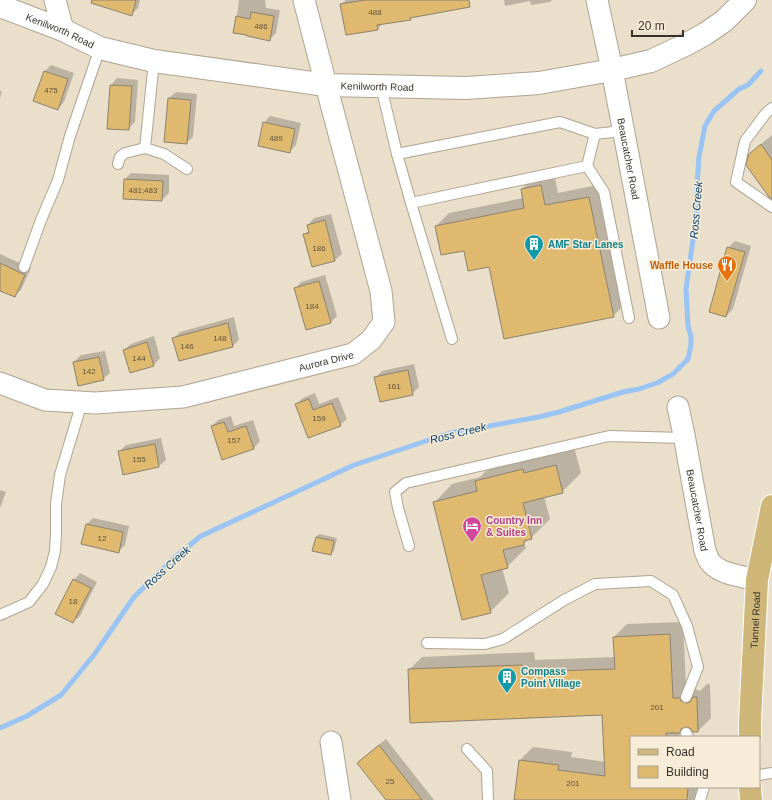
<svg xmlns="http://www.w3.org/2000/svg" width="772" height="800" viewBox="0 0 772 800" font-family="Arial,sans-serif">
<rect width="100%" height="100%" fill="#eadfca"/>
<g fill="#0003">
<path d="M 111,0 L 140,0 L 138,8 L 131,15 Z"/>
<path d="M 239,0 L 265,0 L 266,8 L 280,10 L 276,33 L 269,40 L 248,34 L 235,32 Z"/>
<path d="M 346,0 L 451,0 L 413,16 L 410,19 L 383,23 L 378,29 L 341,4 Z"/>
<path d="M 504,0 L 552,0 L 550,2 L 531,5 L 530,1 L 505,6 Z"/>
<path d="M 51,65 L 74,73 L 64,102 L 58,109 L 45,71 Z"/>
<path d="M 117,78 L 138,80 L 135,122 L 128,129 L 111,85 Z"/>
<path d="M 0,91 L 2,91 L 0,98 Z"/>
<path d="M 176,92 L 197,94 L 193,137 L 186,143 L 169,98 Z"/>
<path d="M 270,116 L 301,123 L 296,145 L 289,152 L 264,123 Z"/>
<path d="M 772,135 L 772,195 L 750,155 L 760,145 Z"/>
<path d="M 131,173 L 169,175 L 169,193 L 162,200 L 125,179 Z"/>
<path d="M 554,173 L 558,193 L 602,184 L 626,303 L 613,316 L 490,265 L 465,250 L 436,226 L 449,213 L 523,198 L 522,189 L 535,176 Z"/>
<path d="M 331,214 L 342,254 L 335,260 L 313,266 L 305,234 L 309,230 L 308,225 L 314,218 Z"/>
<path d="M 735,241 L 751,246 L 733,309 L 726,316 L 728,248 Z"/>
<path d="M 0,254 L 31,268 L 21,290 L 14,296 L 0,290 Z"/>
<path d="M 325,275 L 337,316 L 331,322 L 295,289 L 301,282 Z"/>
<path d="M 234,317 L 239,340 L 233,346 L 174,338 L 180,332 Z"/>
<path d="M 154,336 L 160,358 L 154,365 L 131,372 L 124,350 L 131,344 Z"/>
<path d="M 105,351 L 110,373 L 103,379 L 74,362 L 81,355 Z"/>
<path d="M 414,364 L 419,387 L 412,394 L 375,378 L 382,371 Z"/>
<path d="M 315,393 L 319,404 L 338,397 L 347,419 L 340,425 L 296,404 L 303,398 Z"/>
<path d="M 231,416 L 234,426 L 253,420 L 260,441 L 254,448 L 223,458 L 212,426 L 218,420 Z"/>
<path d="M 161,438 L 166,460 L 159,466 L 124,474 L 119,452 L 126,445 Z"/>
<path d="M 574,447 L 581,473 L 562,492 L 544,496 L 550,519 L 531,538 L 529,538 L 524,543 L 526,548 L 507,567 L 502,568 L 509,593 L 490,612 L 434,503 L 452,484 L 480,477 L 494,463 Z"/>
<path d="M 0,490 L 6,492 L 0,508 Z"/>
<path d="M 93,518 L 129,526 L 125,545 L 119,551 L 87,524 Z"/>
<path d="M 319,534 L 337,538 L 334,551 L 331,554 L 313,550 L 316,537 Z"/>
<path d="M 80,573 L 97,582 L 80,616 L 73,622 L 74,580 Z"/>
<path d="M 683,622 L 686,685 L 700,691 L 707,684 L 710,684 L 711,718 L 698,731 L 693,731 L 691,727 L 685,726 L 679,732 L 680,737 L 631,737 L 631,787 L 699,787 L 697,800 L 515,800 L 520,760 L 533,747 L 572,752 L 571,757 L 606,762 L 603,714 L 409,670 L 422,657 L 534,652 L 535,660 L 615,657 L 614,637 L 627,624 Z"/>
<path d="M 386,739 L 434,800 L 387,800 L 358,763 L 365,756 Z"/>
</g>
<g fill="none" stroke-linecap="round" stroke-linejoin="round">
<path stroke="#99c4f4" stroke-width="5" d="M 0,728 L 27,716 L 61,695 L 94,655 L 134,597 L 174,558 L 201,536 L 354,465 L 450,433 L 539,417 L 559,412 L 623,392 L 639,389 L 657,383 L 673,374 L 688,359 L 691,345 L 691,337 L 688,326 L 686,289 L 696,219 L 697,187 L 699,157 L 705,126 L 714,111 L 739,89 L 748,85 L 761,71"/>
</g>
<g fill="#dfb96e" stroke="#8c8270">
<path d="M 92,0 L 136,0 L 132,16 L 91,3 Z"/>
<path d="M 365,0 L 469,0 L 470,7 L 410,18 L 411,20 L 377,25 L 378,30 L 346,35 L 340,4 Z"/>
<path d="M 251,12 L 274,16 L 270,41 L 247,36 L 247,35 L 233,33 L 236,16 L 250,19 Z"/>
<path d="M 44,71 L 68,79 L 58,110 L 33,101 Z"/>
<path d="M 110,85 L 132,86 L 129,130 L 107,129 Z"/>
<path d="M 168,98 L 191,100 L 187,144 L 164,142 Z"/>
<path d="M 263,122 L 295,129 L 290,153 L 258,146 Z"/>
<path d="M 761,144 L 772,160 L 772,199 L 769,197 L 746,165 L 749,154 Z"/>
<path d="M 124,179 L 163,181 L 162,201 L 123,199 Z"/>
<path d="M 541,185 L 545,205 L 589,197 L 614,317 L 504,339 L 489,267 L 468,271 L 464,251 L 441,255 L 435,226 L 524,208 L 521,189 Z"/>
<path d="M 325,220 L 335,261 L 312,267 L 303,234 L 309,233 L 307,225 Z"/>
<path d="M 727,247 L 745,252 L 726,317 L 709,312 Z"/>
<path d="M 0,263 L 25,275 L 15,297 L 0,291 Z"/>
<path d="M 319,281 L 331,323 L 306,330 L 294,288 Z"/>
<path d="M 228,323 L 233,347 L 179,361 L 172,338 Z"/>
<path d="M 147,342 L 154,366 L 130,373 L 123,350 Z"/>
<path d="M 99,357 L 104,380 L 78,386 L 73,362 Z"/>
<path d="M 408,370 L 413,395 L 380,402 L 374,377 Z"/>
<path d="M 309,399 L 313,410 L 332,403 L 341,426 L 308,438 L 295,404 Z"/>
<path d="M 224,422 L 228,432 L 246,426 L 254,449 L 222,460 L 211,426 Z"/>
<path d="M 155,444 L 159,467 L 123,475 L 118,451 Z"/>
<path d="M 556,465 L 563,493 L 523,503 L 532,539 L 524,541 L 524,545 L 503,550 L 508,568 L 481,575 L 491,613 L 462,620 L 433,502 L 477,491 L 475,481 L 523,469 L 524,473 Z"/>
<path d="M 86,524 L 123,532 L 119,553 L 81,544 Z"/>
<path d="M 316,537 L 334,541 L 331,555 L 312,551 Z"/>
<path d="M 73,579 L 91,588 L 73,623 L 55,614 Z"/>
<path d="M 670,634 L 673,698 L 680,698 L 681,701 L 687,703 L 690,702 L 693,697 L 697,697 L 698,732 L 693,732 L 690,728 L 686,727 L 681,729 L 680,733 L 666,733 L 666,737 L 631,737 L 631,787 L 688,787 L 687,800 L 514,800 L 519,760 L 559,765 L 558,770 L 605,776 L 602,715 L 410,723 L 408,669 L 522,665 L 522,672 L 615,669 L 613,637 Z"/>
<path d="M 379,745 L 422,800 L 386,800 L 357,763 Z"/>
</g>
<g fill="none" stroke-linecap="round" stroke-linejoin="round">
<defs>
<g id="service">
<path d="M 154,61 L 145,148 L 164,154 L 187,169"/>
<path d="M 381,86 L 397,154 L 560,122 L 595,134 L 623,131"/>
<path d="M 772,108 L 766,113 L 745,141 L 736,182 L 772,207"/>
<path d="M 397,154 L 411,203 L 452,339"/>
<path d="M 118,164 L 120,157 L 125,153 L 145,148"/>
<path d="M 587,166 L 604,192 L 629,318"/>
<path d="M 411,203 L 587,166 L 595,134"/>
<path d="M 24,267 L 41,220 L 58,180 L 70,136 L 100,48"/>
<path d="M 409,546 L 398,508 L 395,492 L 406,483 L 609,436 L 685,438"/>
<path d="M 0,615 L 29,602 L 43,584 L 51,567 L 55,551 L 56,534 L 56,504 L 60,475 L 82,402"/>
<path d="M 427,643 L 485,644 L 503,639 L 564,600 L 595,584 L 651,581 L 673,595 L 687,626 L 698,667 L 686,697"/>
<path d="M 686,733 L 688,737"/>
<path d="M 467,749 L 487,771 L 488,800"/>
<path d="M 759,775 L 772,773"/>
<path d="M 700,800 L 704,787"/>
</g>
<g id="minor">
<path d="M 55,0 L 63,30"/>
<path id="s1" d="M 597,0 L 612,70 L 659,318"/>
<path id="s2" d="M 0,383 L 45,400 L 95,403 L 183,397 L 353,354 L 371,340 L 384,322 L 381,291 L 326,85 L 304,0"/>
<path id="s3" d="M 678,407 L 684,435 L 705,551 C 707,555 708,560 711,563 C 722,575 742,576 757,580"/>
<path d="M 331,742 L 340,800"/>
</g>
<g id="tertiary">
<path id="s4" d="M 0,6 L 63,30 L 100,48 L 154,61 L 326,85 L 466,88 L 539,83 L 612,70 L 651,61 L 685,45 L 705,34 L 724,21 L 745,0"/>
</g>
<g id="primary">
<path id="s5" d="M 750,737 L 750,721 L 757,580 L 772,506"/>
<path d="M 750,787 L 751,800"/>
</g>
</defs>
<use href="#service" stroke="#afa491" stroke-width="12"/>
<use href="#minor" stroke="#afa491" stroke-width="23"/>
<use href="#tertiary" stroke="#afa491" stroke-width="24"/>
<use href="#primary" stroke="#fff" stroke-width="24"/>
<use href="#service" stroke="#fff" stroke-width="10"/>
<use href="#minor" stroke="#fff" stroke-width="21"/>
<use href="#tertiary" stroke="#fff" stroke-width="22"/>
<use href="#primary" stroke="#cfb779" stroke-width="22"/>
</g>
<defs>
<symbol id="building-pin" viewBox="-11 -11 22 30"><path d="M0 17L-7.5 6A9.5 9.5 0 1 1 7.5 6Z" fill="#0f9aa8" stroke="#f7ecd7"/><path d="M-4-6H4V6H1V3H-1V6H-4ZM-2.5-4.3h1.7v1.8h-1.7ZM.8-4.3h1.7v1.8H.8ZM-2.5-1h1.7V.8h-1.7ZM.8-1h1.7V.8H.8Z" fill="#fff"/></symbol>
<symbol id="restaurant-pin" viewBox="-11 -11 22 30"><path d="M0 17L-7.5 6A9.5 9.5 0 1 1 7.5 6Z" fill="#e8710a" stroke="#f7ecd7"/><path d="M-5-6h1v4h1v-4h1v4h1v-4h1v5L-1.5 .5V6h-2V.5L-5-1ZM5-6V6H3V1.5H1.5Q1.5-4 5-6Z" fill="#fff"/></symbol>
<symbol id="hotel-pin" viewBox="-11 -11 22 30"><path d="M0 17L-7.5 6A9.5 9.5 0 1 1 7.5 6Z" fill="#d1479c" stroke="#f7ecd7"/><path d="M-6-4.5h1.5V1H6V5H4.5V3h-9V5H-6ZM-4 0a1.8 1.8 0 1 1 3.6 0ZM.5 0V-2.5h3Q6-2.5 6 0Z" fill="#fff"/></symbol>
</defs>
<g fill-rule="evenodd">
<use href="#building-pin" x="523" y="233" width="22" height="30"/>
<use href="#restaurant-pin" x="716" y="254" width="22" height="30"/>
<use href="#hotel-pin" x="461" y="515" width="22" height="30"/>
<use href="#building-pin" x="496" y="666" width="22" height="30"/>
</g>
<g text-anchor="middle" stroke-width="3" stroke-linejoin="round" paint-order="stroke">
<g font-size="8" fill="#60533b">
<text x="375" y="15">488</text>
<text x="261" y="29">486</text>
<text x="51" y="93">475</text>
<text x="276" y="141">489</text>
<text x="143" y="193">481;483</text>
<text x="319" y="251">186</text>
<text x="312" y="309">184</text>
<text x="220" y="341">148</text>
<text x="187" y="349">146</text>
<text x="139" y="361">144</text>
<text x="89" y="374">142</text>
<text x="394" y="389">161</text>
<text x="319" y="421">159</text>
<text x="234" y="443">157</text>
<text x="139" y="462">155</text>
<text x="102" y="541">12</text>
<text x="73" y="604">18</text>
<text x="657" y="710">201</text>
<text x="390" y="784">25</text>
<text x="573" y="786">201</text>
</g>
<g font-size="10" fill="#36312a" stroke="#f7ecd7">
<text dy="4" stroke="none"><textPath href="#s4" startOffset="65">Kenilworth Road</textPath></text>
<text dy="4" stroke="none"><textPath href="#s4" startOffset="389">Kenilworth Road</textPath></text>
<text dy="4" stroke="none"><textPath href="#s1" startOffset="162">Beaucatcher Road</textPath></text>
<text dy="4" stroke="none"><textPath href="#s2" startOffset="334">Aurora Drive</textPath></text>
<text dy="4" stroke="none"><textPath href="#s3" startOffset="105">Beaucatcher Road</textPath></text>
<text dy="4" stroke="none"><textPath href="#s5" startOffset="117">Tunnel Road</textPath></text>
</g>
<g font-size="10" font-weight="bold" fill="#0d838f" stroke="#f7ecd7" text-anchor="start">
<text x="548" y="248">AMF Star Lanes</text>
<text x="521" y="675">Compass<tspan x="521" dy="12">Point Village</tspan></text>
</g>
<g font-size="10" font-weight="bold" fill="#c56008" stroke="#f7ecd7" text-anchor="end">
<text x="713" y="269">Waffle House</text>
</g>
<g font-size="10" font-weight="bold" fill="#b23c85" stroke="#f7ecd7" text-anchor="start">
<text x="486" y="524">Country Inn<tspan x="486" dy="12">&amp; Suites</tspan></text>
</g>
<g font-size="11" font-style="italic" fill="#003c71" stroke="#f7ecd7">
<text transform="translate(696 210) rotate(-85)" y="4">Ross Creek</text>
<text transform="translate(458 433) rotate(-14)" y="4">Ross Creek</text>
<text transform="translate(167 567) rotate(-42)" y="4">Ross Creek</text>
</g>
</g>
<rect x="630" y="736" width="130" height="52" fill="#f7ecd7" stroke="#aaa192"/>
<rect x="638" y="749" width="20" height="6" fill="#cfb779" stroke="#aaa192"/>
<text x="666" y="756" font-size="12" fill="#36312a">Road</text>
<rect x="638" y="766" width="20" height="12" fill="#dfb96e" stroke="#aaa192"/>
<text x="666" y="776" font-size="12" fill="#36312a">Building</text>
<path d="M632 30v6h51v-6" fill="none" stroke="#36312a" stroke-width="2"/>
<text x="638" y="30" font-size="12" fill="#36312a" stroke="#f7ecd7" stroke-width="3" paint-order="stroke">20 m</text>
</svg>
